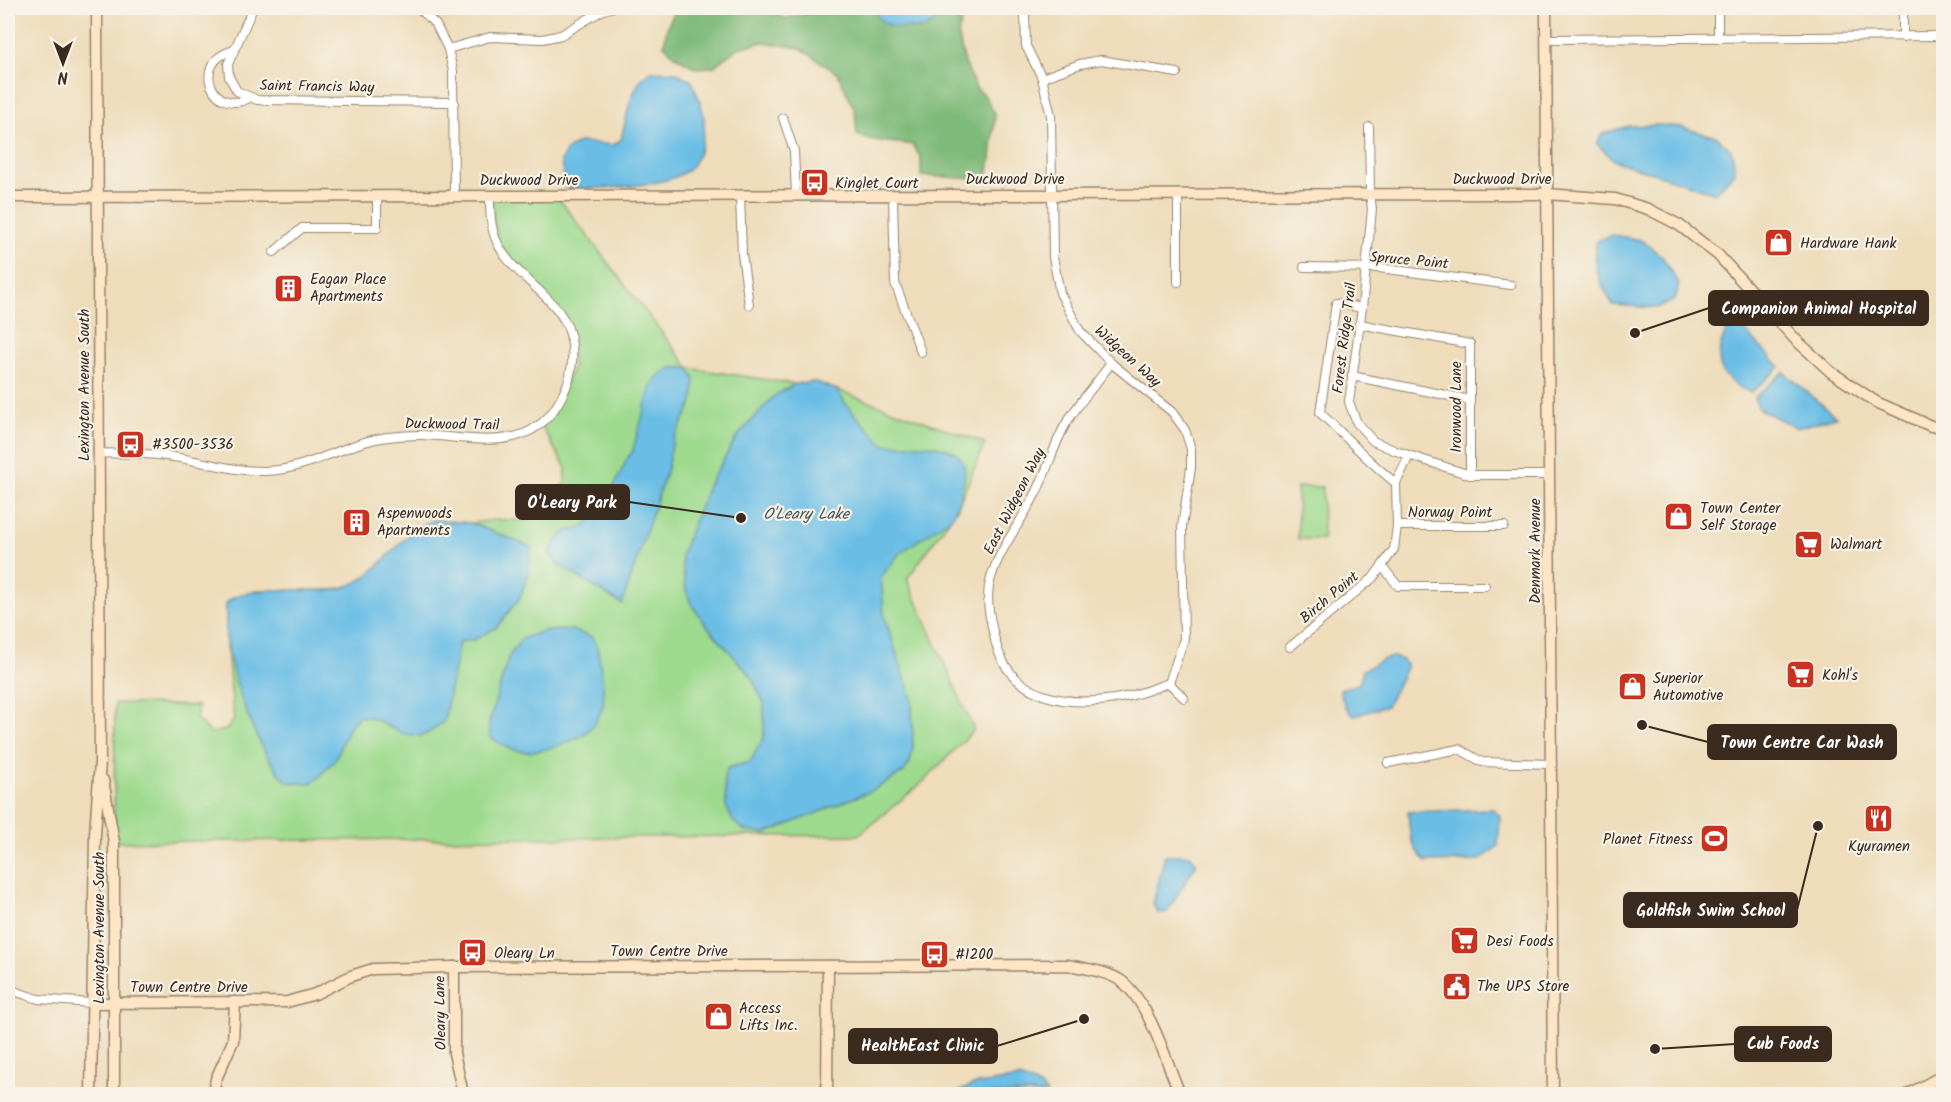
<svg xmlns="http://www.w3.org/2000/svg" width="1951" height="1102" viewBox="0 0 1951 1102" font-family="Kalam,sans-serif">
<rect width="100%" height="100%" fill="#f7f3e8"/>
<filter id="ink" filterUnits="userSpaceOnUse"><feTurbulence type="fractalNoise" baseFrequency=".0167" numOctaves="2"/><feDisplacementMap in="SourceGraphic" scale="12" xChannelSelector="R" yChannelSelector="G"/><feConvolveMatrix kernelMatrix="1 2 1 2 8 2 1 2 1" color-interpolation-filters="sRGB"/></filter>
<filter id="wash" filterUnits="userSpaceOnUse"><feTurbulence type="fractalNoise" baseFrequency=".008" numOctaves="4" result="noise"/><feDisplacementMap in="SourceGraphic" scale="24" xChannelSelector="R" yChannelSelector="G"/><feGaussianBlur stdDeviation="1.35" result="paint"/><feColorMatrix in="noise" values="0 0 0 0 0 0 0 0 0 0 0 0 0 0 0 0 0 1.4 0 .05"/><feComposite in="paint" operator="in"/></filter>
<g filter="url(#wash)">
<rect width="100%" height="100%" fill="#eedcba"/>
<g fill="#9eda8e" stroke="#6c8256" stroke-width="1.5">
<path d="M 490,195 L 556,195 L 689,368 L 795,384 L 815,382 L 985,443 L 957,509 L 907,579 L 974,730 L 922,783 L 858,835 L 114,842 L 115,703 L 198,706 L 196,719 L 211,733 L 226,730 L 234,720 L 226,641 L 226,604 L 229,600 L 257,590 L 333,590 L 356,584 L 380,565 L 418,528 L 433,520 L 471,523 L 496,520 L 528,520 L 549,507 L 564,490 L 566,468 L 540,424 L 555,409 L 573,367 L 565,322 L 498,245 Z"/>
<path d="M 1297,487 L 1322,487 L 1323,539 L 1298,539 Z"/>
</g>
<path fill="#7eba79" stroke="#5c724c" stroke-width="1.5" d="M 676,8 L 752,8 L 786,18 L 810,13 L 819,8 L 962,8 L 964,11 L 958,35 L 965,63 L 976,88 L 985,96 L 995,115 L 991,159 L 986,179 L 921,176 L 921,158 L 913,145 L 867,139 L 857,135 L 855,111 L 838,74 L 800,48 L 763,42 L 738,48 L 713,67 L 695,68 L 675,56 L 664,45 L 667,28 Z"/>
<g fill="#6abee6" stroke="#527482" stroke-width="1.5">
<path d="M 872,8 L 952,8 L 948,14 L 922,29 L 893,27 L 882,22 Z"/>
<path d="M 651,71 L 676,72 L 692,81 C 696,93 704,109 704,121 C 704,137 700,158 689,169 C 671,187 590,191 565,187 L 561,161 L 566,151 L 579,142 L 613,145 L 621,140 C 626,120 631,81 651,71 Z"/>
<path d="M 1660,125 L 1680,127 L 1717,137 L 1732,151 L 1735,172 L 1715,193 L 1615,161 L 1597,144 L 1602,134 L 1628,126 Z"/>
<path d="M 1612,235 L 1641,240 L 1662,256 L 1679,284 L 1675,300 L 1657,308 L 1613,305 C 1600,282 1590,268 1597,241 Z"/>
<path d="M 1738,324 L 1780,367 L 1751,393 C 1716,379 1712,358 1729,325 Z"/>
<path d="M 672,368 L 689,368 L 695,380 L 693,403 L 673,440 L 667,469 L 622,604 L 560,566 L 549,553 C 553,544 559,536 567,531 C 571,529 577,531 581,528 C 602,513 617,481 628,457 L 632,453 L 651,386 L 659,375 Z"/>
<path d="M 1784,372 L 1836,417 L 1797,428 L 1759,409 L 1754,398 Z"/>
<path d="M 815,382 L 837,390 L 847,406 L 884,445 C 915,446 976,436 963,485 C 960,496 958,507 952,517 L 899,554 L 881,577 L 884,616 L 912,699 L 913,748 L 910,763 L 903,773 L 873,790 L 765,834 L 745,831 L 733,821 L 726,806 L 724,776 L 728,768 L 750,762 L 764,737 L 764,703 L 750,675 L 706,625 L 691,604 L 686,590 L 681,555 L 709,484 L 737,437 L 774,396 L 795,384 Z"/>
<path d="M 433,520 L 471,523 L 531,547 L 529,573 L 519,599 L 496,628 L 474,640 L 459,642 L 444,721 L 430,732 L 421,736 L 402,734 L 371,717 L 359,716 L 349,727 L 335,760 L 316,780 L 309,784 L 287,782 C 257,752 233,683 227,642 C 225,630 226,616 226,604 C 241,582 309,593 333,590 C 371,585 389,550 417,528 C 421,525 428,523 433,520 Z"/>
<path d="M 572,630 L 592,637 L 597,645 C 599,660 606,691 603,705 C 602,710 596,722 593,726 C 580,741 538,755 519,751 C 508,749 499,743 490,737 L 489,723 L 508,658 L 521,639 L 543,631 Z"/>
<path d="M 1393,657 L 1403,660 L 1407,666 L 1387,706 L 1354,716 C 1346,711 1341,698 1340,689 L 1359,684 L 1363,670 L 1384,659 Z"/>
<path d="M 1493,809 L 1500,816 L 1498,846 L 1479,861 L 1426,862 C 1409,846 1410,834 1408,812 Z"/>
<path d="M 1165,855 L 1190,855 L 1197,863 L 1167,912 L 1158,913 L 1153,904 Z"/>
<path d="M 1019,1078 L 1041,1087 L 1047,1094 L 954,1094 L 973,1085 Z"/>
</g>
</g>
<g filter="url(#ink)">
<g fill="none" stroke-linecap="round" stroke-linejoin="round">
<defs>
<g id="street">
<path d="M 253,8 L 228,64 L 229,77 L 237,91 L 257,100 L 454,102"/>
<path d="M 419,8 L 436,25 L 448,49 L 453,71 L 454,196"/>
<path d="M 1027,8 L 1025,15 L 1026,46 L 1042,78 L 1051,116 L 1053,257 L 1060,293 L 1080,331 L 1111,363 L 1172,412 L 1185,430 L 1191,449 L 1191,468 L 1182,527 L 1184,639 L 1169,683"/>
<path d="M 1718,8 L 1718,38"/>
<path d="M 1903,8 L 1903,37"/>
<path d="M 1546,39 L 1944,36"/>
<path d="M 448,49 L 490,37 L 543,39 L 561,35 L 603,10 L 611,8"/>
<path d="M 234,50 C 188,62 214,119 251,97"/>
<path d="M 1042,78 L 1080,64 L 1101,60 L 1177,73"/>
<path d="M 783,118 L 794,151 L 796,195"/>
<path d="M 1369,127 L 1370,194 L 1372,209 L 1362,308 L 1349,402 L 1357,423 L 1373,441 L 1396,451 L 1470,475 L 1549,475"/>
<path d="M 1178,194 L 1178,282"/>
<path d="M 740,195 L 742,254 L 749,305"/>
<path d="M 893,195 L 895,283 L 921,352"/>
<path d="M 274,252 L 302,228 L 377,228 L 377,196"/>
<path d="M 1304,267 L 1379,268 L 1511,285"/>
<path d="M 1362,308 L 1336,303 L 1320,413 C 1346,436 1369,463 1396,483"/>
<path d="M 1359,324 L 1470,344 L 1470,475"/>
<path d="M 1111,363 C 1097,383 1080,401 1067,422 C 1054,443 1048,470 1036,493 C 1021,523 996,552 989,586 C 986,604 991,623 995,640 C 1010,702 1072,708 1125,697 C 1140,694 1154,688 1169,683"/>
<path d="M 1352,376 L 1470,400"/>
<path d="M 99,453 C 119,454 139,453 158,455 C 194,458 229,472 266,471 C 309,470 346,442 388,437 C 398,436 409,435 420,435 C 468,436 526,456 557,405 C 569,386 574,368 572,345 C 568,299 516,282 498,244 C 490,229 490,212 490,195"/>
<path d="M 1409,456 L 1396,483 L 1397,526 L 1394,549 L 1382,566 L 1398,586 L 1485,586"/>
<path d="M 1397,526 L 1504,526"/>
<path d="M 1290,647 L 1373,578 L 1382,566"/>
<path d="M 1169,683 L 1184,698"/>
<path d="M 1388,763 L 1459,749 L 1482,762 L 1551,764"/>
<path d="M 8,989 L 38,999 L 91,1003"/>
</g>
<g id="secondary">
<path d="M 1546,8 L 1553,1094"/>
<path d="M 8,197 L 1547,194 L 1615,199 L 1648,209 L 1679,225 L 1718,255 L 1796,340 L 1831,372 L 1876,402 L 1931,426 L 1944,429"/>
<path d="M 103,780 L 114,842 L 114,1094"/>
<path d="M 454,967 L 454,1053 L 463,1094"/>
<path d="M 91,1003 L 287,1002 L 315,994 L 351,976 L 373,969 L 454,967 L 1067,965 C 1084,968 1111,972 1124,983 C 1151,1007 1166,1061 1180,1094"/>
<path d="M 91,1094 L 95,834 L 100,762 L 97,8"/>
<path d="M 213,1094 L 216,1079 L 233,1041 L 235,1002"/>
<path d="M 827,1094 L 828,966"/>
<path d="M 1909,1094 L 1944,1075"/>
</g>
</defs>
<use href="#street" stroke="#94836c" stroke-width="10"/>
<use href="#secondary" stroke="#94836c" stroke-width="13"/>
<use href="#street" stroke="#fff" stroke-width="8"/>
<use href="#secondary" stroke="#fde5c5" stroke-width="10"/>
</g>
</g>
<defs>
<symbol id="bus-square" viewBox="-11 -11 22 22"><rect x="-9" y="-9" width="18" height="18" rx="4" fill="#c8321e" stroke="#f7f3e8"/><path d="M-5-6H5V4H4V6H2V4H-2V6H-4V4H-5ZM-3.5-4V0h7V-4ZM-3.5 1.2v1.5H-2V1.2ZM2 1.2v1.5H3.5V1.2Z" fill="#fff"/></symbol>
<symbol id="shop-square" viewBox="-11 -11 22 22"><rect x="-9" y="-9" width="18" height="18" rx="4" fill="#c8321e" stroke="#f7f3e8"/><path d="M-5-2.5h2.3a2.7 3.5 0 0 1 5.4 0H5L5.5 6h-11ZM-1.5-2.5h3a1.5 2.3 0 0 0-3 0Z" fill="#fff"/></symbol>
<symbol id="building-square" viewBox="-11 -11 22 22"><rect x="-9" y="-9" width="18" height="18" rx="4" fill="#c8321e" stroke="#f7f3e8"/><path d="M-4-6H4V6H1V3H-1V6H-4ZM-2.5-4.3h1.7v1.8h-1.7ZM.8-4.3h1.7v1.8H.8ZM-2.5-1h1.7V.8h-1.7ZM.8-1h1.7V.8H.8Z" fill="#fff"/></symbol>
<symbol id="supermarket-square" viewBox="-11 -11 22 22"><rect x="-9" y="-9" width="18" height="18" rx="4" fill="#c8321e" stroke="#f7f3e8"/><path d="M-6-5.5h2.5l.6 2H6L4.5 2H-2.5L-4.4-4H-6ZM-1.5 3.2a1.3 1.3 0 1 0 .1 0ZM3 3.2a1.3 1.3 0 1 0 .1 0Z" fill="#fff"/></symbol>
<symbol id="restaurant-square" viewBox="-11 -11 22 22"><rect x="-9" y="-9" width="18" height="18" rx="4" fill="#c8321e" stroke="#f7f3e8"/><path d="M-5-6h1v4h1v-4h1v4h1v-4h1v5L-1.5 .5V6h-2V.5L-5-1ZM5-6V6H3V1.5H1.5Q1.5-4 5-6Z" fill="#fff"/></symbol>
<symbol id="stadium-square" viewBox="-11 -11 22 22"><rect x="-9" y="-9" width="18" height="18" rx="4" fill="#c8321e" stroke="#f7f3e8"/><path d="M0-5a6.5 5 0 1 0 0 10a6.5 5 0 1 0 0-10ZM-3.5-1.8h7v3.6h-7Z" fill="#fff"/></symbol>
<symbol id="civic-square" viewBox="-11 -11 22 22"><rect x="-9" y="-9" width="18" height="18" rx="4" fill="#c8321e" stroke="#f7f3e8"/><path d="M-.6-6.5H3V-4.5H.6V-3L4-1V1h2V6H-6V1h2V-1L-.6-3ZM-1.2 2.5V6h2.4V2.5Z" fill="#fff"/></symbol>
</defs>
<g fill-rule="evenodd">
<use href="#bus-square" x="798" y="166" width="33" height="33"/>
<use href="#shop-square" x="1762" y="226" width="33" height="33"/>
<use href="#building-square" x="272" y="272" width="33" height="33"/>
<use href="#bus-square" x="114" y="428" width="33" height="33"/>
<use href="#shop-square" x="1662" y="500" width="33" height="33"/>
<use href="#building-square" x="340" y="506" width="33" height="33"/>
<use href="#supermarket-square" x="1792" y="528" width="33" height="33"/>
<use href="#supermarket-square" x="1784" y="658" width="33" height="33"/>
<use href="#shop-square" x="1616" y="670" width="33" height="33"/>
<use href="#restaurant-square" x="1862" y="802" width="33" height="33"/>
<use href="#stadium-square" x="1698" y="822" width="33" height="33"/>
<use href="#supermarket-square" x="1448" y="924" width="33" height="33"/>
<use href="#bus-square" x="456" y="936" width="33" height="33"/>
<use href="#bus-square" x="918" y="938" width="33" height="33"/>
<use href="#civic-square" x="1440" y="970" width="33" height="33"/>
<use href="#shop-square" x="702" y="1000" width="33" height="33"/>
</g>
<g text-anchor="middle" stroke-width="4.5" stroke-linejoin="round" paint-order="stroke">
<g font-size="15" fill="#3b2a1e" stroke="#f7f3e8">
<text transform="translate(317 86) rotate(1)" y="5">Saint Francis Way</text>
<text x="1015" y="184">Duckwood Drive</text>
<text x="1502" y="184">Duckwood Drive</text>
<text x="529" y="185">Duckwood Drive</text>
<text transform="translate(1409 260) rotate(5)" y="5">Spruce Point</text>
<text transform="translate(1344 338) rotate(-83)" y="5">Forest Ridge Trail</text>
<text transform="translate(1128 356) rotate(42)" y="5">Widgeon Way</text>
<text transform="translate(84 385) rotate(-90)" y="5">Lexington Avenue South</text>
<text transform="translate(1456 407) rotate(-90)" y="5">Ironwood Lane</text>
<text transform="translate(452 424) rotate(1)" y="5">Duckwood Trail</text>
<text transform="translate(1014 501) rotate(-63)" y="5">East Widgeon Way</text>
<text x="1450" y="517">Norway Point</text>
<text transform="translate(1535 551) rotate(-90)" y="5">Denmark Avenue</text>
<text transform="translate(1329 597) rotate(-40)" y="5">Birch Point</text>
<text transform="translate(99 928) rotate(-90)" y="5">Lexington Avenue South</text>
<text x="669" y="956">Town Centre Drive</text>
<text x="189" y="992">Town Centre Drive</text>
<text transform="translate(440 1013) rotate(-91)" y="5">Oleary Lane</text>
</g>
<g font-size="15" fill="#3b2a1e" stroke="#f7f3e8" text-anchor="start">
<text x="835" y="188">Kinglet Court</text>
<text x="1800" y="248">Hardware Hank</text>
<text x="310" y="284">Eagan Place<tspan x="310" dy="17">Apartments</tspan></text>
<text x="152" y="449">#3500-3536</text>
<text x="1700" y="513">Town Center<tspan x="1700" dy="17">Self Storage</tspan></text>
<text x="377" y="518">Aspenwoods<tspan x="377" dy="17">Apartments</tspan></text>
<text x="1830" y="549">Walmart</text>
<text x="1822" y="680">Kohl's</text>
<text x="1653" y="683">Superior<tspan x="1653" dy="17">Automotive</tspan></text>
<text x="1693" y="844" text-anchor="end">Planet Fitness</text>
<text x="1879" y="851" text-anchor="middle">Kyuramen</text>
<text x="1486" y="946">Desi Foods</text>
<text x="494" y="958">Oleary Ln</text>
<text x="955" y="959">#1200</text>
<text x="1477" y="991">The UPS Store</text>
<text x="739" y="1013">Access<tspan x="739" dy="17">Lifts Inc.</tspan></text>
</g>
<g font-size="16" font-style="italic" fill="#49565a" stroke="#f7f3e8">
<text x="806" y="519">O'Leary Lake</text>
</g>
</g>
<path fill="none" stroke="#3b2a1e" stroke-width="2" d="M1635 333L1709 308M741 518L629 502M1642 725L1708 742M1818 826L1797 910M1655 1049L1735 1044M1084 1019L997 1046"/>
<g fill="#3b2a1e" stroke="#f7f3e8" stroke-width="2">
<circle cx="1635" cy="333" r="6"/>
<circle cx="741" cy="518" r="6"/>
<circle cx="1642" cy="725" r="6"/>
<circle cx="1818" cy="826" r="6"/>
<circle cx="1655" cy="1049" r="6"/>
<circle cx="1084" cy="1019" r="6"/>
</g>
<g fill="#3b2a1e" stroke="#3b2a1e" stroke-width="2">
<rect x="1709" y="291" width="219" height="34" rx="6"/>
<rect x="516" y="485" width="113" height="34" rx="6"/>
<rect x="1708" y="725" width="188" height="34" rx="6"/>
<rect x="1624" y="893" width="173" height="34" rx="6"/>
<rect x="1735" y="1027" width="96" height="34" rx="6"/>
<rect x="849" y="1029" width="148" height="34" rx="6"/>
</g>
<g font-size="16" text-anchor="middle" font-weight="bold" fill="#fff">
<text x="1819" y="314">Companion Animal Hospital</text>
<text x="572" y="508">O'Leary Park</text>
<text x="1802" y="748">Town Centre Car Wash</text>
<text x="1711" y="916">Goldfish Swim School</text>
<text x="1783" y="1049">Cub Foods</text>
<text x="923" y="1051">HealthEast Clinic</text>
</g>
<rect width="1951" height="1102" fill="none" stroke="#f7f3e8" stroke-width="30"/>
<g transform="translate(63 63) rotate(180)" stroke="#f7f3e8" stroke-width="4.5" paint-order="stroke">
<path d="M0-4.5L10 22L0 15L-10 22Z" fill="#3b2a1e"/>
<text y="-9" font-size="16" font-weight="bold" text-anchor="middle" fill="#3b2a1e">N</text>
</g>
</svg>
